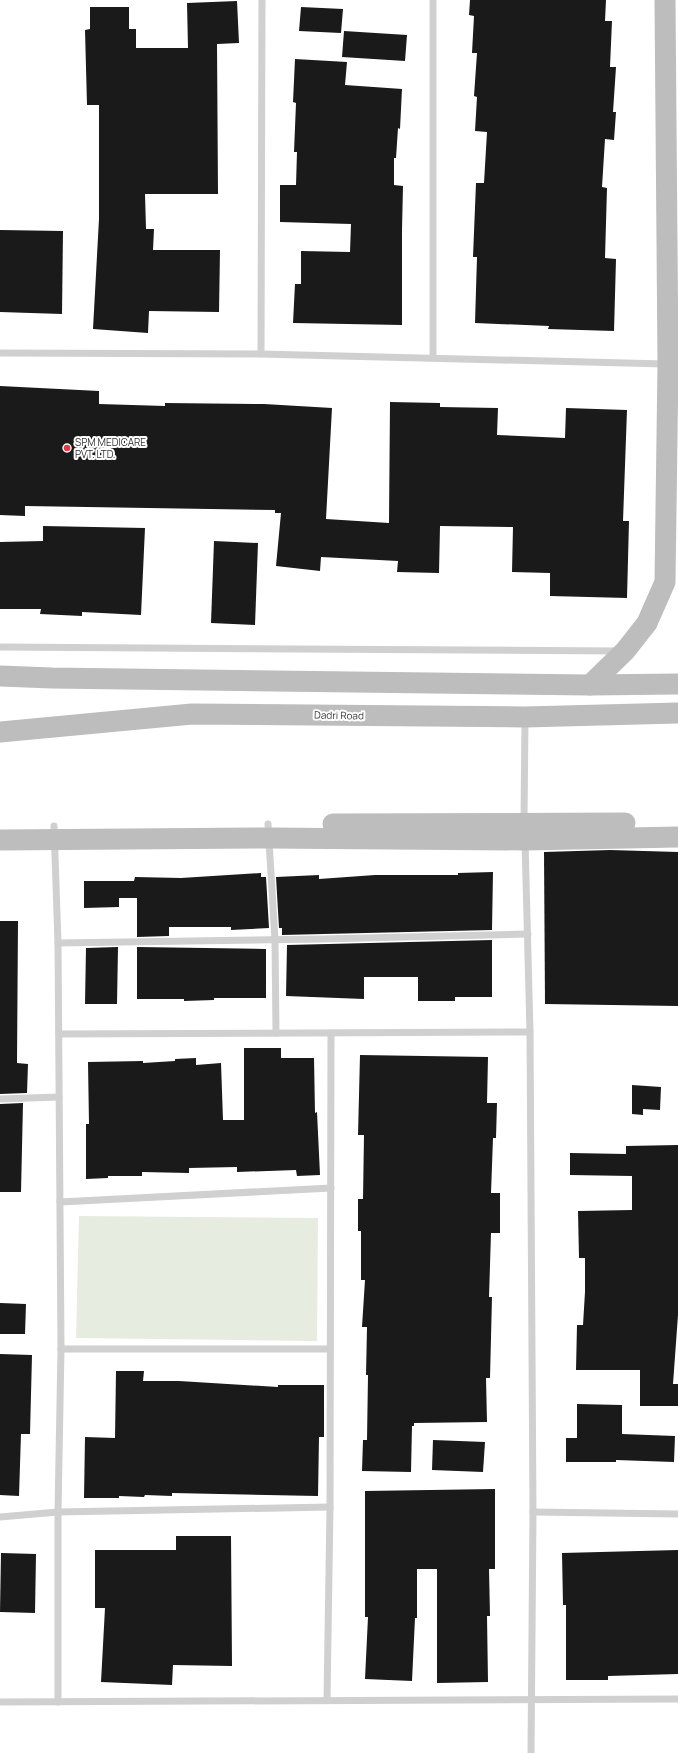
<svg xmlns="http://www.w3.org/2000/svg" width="678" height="1753" viewBox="0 0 678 1753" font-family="Manrope,sans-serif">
<rect width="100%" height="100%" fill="#fff"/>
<path fill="#e6ecdf" d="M 79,1216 L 318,1218 L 317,1341 L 76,1338 Z"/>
<g fill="#1a1a1a">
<path d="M 470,0 L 606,0 L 605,21 L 612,21 L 610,67 L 616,67 L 613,112 L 616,112 L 614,140 L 605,139 L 602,187 L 607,188 L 605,258 L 616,259 L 614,331 L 548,329 L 549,326 L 475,323 L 477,257 L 473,257 L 476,183 L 484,183 L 487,132 L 475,131 L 477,97 L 474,96 L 477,53 L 472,53 L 474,16 L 469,15 Z"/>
<path d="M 237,1 L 239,43 L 217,44 L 218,194 L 145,194 L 146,229 L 154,229 L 153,250 L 220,250 L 219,312 L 149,311 L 148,333 L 93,329 L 99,219 L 99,105 L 87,105 L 85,30 L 90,29 L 90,7 L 129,7 L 129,29 L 136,29 L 136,48 L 188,48 L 187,3 Z"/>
<path d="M 301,7 L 343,9 L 341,33 L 299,31 Z"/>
<path d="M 344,31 L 407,35 L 405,61 L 342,57 Z"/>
<path d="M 295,59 L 347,62 L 345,85 L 402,89 L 400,129 L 398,128 L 396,158 L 394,158 L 394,185 L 403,186 L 402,230 L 402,325 L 293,323 L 295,284 L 301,284 L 301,251 L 350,252 L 351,224 L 280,222 L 280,185 L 296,185 L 297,152 L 294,152 L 296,103 L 293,102 Z"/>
<path d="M 0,230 L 63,231 L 62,314 L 0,312 Z"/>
<path d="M 0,386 L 99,391 L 99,404 L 165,406 L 165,403 L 264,404 L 332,408 L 326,519 L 389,523 L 390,402 L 440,403 L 440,407 L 498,408 L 497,435 L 565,438 L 566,408 L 627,410 L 623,521 L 629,521 L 627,598 L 550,596 L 550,573 L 512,572 L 513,527 L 440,526 L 439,573 L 397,572 L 398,561 L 321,557 L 320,571 L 276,566 L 281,513 L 275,513 L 275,510 L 25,506 L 25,516 L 0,515 Z"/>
<path d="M 43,526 L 145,528 L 141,615 L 82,612 L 82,616 L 40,614 L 41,609 L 0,609 L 0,542 L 43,541 Z"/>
<path d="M 214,541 L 258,543 L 255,625 L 211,623 Z"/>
<path d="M 610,850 L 678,852 L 678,1006 L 545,1004 L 544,852 Z"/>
<path d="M 493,872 L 492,930 L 282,935 L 282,928 L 279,928 L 276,877 L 319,875 L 319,879 L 375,875 L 458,875 L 458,873 Z"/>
<path d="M 261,873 L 261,877 L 266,877 L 269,928 L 231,930 L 231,927 L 169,927 L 169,936 L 137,937 L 137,898 L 119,898 L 119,907 L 84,908 L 84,881 L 134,881 L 135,877 L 181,878 Z"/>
<path d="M 0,921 L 18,921 L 17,1063 L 28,1064 L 27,1093 L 0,1094 Z"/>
<path d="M 492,940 L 492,997 L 455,997 L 455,1001 L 418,1001 L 418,977 L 364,977 L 364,999 L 286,996 L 287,945 Z"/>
<path d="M 118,947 L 117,1004 L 85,1004 L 86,948 Z"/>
<path d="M 137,947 L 266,949 L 266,998 L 214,998 L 214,1000 L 184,1001 L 184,999 L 137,999 Z"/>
<path d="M 244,1048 L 281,1048 L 281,1058 L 314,1058 L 315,1113 L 317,1112 L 320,1175 L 297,1176 L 296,1170 L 237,1172 L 237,1167 L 189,1168 L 189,1173 L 142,1172 L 142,1176 L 108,1176 L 108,1178 L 86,1179 L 86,1124 L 89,1124 L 88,1062 L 143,1061 L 143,1063 L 175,1061 L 175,1059 L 196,1058 L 196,1065 L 221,1063 L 223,1120 L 244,1120 Z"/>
<path d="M 360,1055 L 488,1057 L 487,1103 L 497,1103 L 496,1138 L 493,1138 L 491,1193 L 500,1193 L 500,1233 L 491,1233 L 489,1297 L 492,1297 L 490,1378 L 486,1378 L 487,1422 L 414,1423 L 414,1426 L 412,1426 L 411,1472 L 362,1471 L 363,1440 L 367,1440 L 368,1375 L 366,1375 L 367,1327 L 362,1327 L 365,1280 L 361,1280 L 361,1231 L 358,1231 L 358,1199 L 363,1199 L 364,1135 L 358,1135 Z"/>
<path d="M 632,1085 L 661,1087 L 660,1110 L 643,1109 L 643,1115 L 632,1114 Z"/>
<path d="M 23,1103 L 21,1192 L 0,1192 L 0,1104 Z"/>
<path d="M 678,1145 L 678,1315 L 673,1384 L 678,1384 L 678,1406 L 640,1406 L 640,1370 L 576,1370 L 577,1325 L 583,1325 L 585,1292 L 585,1258 L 579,1258 L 578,1211 L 632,1210 L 632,1176 L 570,1175 L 570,1153 L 626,1154 L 626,1146 Z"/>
<path d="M 0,1303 L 26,1304 L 25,1334 L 0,1334 Z"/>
<path d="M 0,1354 L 32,1355 L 30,1434 L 21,1434 L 19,1496 L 0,1495 Z"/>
<path d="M 116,1371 L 144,1371 L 143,1381 L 179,1381 L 278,1387 L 278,1385 L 324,1385 L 324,1437 L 319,1437 L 318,1496 L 172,1493 L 172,1496 L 145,1495 L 144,1497 L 119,1496 L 119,1498 L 84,1498 L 85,1437 L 115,1438 Z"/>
<path d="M 577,1404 L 622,1405 L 622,1434 L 675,1436 L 674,1462 L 616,1460 L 616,1462 L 566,1462 L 566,1438 L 577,1438 Z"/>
<path d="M 433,1440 L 485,1442 L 483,1472 L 432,1470 Z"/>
<path d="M 495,1489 L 495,1569 L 489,1569 L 490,1616 L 487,1616 L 488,1682 L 437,1683 L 437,1569 L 417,1569 L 417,1618 L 415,1618 L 412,1681 L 365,1679 L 368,1617 L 365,1617 L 365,1491 Z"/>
<path d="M 176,1536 L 231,1536 L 232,1666 L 173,1665 L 172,1685 L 101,1682 L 105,1608 L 95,1608 L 95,1550 L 176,1550 Z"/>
<path d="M 678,1550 L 678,1674 L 608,1676 L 608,1680 L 566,1680 L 566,1605 L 563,1605 L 562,1553 Z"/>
<path d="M 1,1553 L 36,1554 L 35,1613 L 0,1612 Z"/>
</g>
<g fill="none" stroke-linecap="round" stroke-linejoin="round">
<g stroke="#d0d0d0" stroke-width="7">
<path d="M 433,0 L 433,358"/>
<path d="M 0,353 L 261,354 L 665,364"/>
<path d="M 261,354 L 262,0"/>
<path d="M 0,647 L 619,651"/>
<path d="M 524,822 L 525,719"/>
<path d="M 268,824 L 275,940 L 276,1033"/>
<path d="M 54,826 L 58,943 L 61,1349 L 58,1512 L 58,1702"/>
<path d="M 525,841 L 530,1032 L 533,1512 L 531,1753"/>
<path d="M 58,943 L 322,939 L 528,934"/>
<path d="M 59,1034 L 530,1032"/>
<path d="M 0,1099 L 59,1097"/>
<path d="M 60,1202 L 331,1188"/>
<path d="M 61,1349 L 330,1349"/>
<path d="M 533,1512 L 678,1514"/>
<path d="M 0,1517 L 58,1512 L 330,1507"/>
<path d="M 327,1700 L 330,1507 L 331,1033"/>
<path d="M 0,1702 L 678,1699"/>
</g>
<g stroke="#bdbdbd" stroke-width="21">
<path d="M 0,676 L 52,678 L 590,685 L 678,684"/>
<path d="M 590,685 L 625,651 L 647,623 L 665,582 L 668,364 L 665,0"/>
<path d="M 0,732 L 192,714 L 525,717 L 678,713"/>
<path d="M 333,824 L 625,823"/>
<path d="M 0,840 L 269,838 L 525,840 L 678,837"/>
</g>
</g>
<circle fill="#e63946" stroke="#fff" stroke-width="1.5" cx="67" cy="448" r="4"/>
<g text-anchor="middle" stroke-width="4" stroke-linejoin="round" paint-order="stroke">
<g font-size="10" fill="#333" stroke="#fff" text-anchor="start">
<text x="75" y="446">SPM MEDICARE<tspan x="75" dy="12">PVT. LTD.</tspan></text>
</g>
<g font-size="10" fill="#333" stroke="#fff">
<text transform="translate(339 715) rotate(1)" y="4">Dadri Road</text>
</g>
</g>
</svg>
